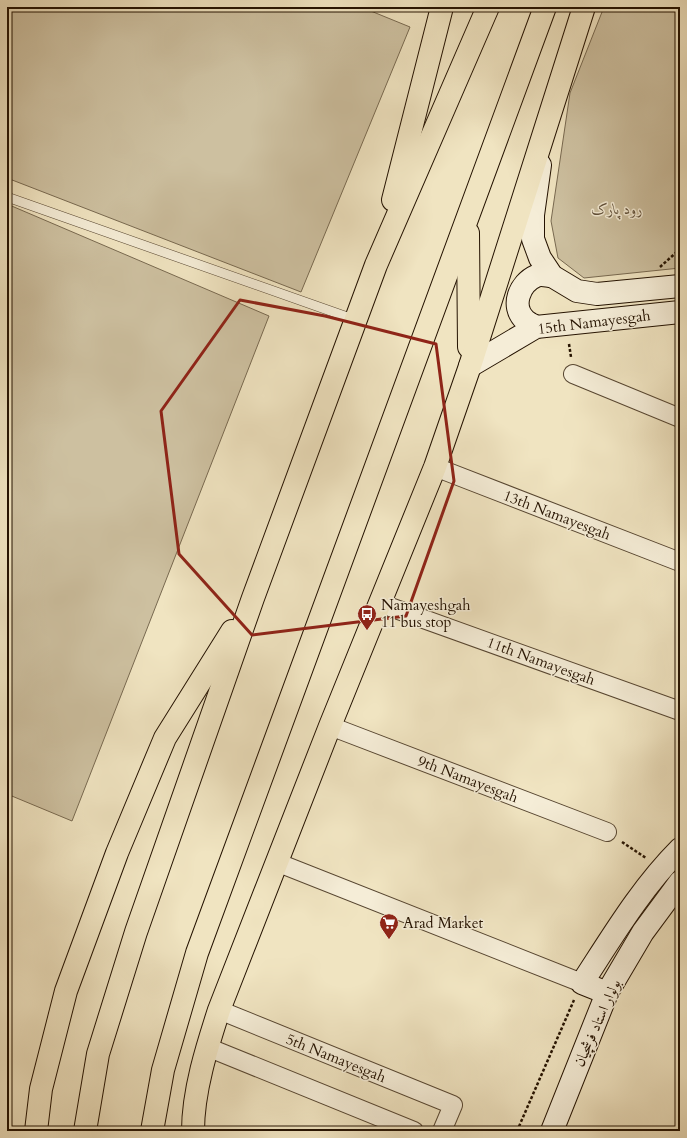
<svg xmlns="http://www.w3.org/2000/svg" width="687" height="1138" viewBox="0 0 687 1138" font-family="Cardo,Amiri,serif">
<rect width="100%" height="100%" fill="#f0e4c1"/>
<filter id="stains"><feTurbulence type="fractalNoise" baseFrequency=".005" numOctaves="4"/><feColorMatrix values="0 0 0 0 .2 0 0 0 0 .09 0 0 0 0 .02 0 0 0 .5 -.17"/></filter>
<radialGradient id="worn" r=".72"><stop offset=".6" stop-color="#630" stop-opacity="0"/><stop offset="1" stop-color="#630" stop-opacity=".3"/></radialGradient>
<g fill="#cdc0a0" stroke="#786950">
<path d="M 7,7 L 361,7 L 410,27 L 301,292 L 7,178 Z"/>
<path d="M 604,7 L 680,7 L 680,268 L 584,278 L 558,258 L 551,221 L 570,93 Z"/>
<path d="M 7,204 L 269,316 L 72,821 L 7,794 Z"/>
</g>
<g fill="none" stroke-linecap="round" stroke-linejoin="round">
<defs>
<path id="lane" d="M 7,197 L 356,320"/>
<g id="street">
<path d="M 573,374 L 680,418"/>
<path d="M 435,467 L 680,562"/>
<path d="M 379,603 L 680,711"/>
<path d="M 330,726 L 607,832"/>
<path d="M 276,862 L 582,983"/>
<path d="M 219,1010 L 453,1105 L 442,1131"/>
<path d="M 207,1047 L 414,1131"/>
</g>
<g id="secondary">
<path d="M 540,165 L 533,215 L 533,239 L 540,258 L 552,276 L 577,291 L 597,294 L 680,286"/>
<path d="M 536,327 C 533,325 528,323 525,320 C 510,306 520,283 536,276 C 541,274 547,276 552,276"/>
<path d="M 470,366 L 536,327 L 680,312"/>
<path d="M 607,993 L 582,983 C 612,937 641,888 680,849"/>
<path d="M 552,1131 L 607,993 L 643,932 L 680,882"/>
</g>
<g id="highway">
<path d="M 393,200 L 442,7"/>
<path d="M 468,233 L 469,347"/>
<path d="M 36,1131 L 41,1089 L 66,991 L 117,853 L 165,738 L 232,631"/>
<path d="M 85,1131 L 98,1054 L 136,932 L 253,598 L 376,265 L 488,7"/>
<path d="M 152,1131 L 163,1070 L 197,953 L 545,7"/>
<path d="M 193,1131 C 193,1091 207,1047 219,1010 L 330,726 L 435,467 L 470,366 L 584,7"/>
</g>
</defs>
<use href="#lane" stroke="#574631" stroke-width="10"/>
<use href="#street" stroke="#574631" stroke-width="20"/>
<use href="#secondary" stroke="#241201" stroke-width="24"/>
<use href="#highway" stroke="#241201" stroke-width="24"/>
<g stroke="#241201" stroke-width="2.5" stroke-dasharray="3 2" stroke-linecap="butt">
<path d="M 660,267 L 680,249"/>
<path d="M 569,344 L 571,357"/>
<path d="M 622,842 L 646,858"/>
<path d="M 517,1131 L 574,1000"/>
</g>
<use href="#lane" stroke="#f5edd7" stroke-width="9"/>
<use href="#street" stroke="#f5edd7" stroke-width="18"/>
<use href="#secondary" stroke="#f5edd7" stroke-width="22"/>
<use href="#highway" stroke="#f0e4c1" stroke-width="22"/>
</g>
<path fill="none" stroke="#8f2418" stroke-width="3" stroke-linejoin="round" d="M 240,300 L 325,316 L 436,344 L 454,481 L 406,616 L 252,635 L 179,554 L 161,411 Z"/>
<defs>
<symbol id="bus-pin" viewBox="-11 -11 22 30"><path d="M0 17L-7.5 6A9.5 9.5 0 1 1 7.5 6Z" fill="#8f2418" stroke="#f5edd7"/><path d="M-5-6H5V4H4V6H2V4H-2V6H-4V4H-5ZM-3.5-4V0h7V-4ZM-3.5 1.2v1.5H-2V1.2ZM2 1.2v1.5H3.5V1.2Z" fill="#fff"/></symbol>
<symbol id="supermarket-pin" viewBox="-11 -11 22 30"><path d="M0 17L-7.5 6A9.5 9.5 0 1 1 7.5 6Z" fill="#8f2418" stroke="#f5edd7"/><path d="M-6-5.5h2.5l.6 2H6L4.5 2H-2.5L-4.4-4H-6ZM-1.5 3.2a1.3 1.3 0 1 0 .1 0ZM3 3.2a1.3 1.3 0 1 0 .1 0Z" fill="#fff"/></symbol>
</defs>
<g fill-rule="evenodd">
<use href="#bus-pin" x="356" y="603" width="22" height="30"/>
<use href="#supermarket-pin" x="378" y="912" width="22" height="30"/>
</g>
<g text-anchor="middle" stroke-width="3" stroke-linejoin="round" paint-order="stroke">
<g font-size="15" font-style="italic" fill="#5f4f39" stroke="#f5edd7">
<text x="617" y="214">رود پارک</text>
</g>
<g font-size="15" fill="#241201" stroke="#f5edd7">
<text transform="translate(594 322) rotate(-7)" y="5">15th Namayesgah</text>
<text transform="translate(557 515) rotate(21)" y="5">13th Namayesgah</text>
<text transform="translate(541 661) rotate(20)" y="5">11th Namayesgah</text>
<text transform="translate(468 779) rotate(21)" y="5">9th Namayesgah</text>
<text transform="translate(597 1023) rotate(-66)" y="5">بولوار استاد فرشچیان</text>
<text transform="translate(336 1058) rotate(22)" y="5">5th Namayesgah</text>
</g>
<g font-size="15" fill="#241201" stroke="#f5edd7" text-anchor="start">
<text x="381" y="610">Namayeshgah<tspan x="381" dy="17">11 bus stop</tspan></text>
<text x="403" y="928">Arad Market</text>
</g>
</g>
<rect width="687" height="1138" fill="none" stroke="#f0e4c1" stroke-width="24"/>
<rect x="8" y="8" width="671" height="1122" fill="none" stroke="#241201" stroke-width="2"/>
<rect x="12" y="12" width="663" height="1114" fill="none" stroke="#241201"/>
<rect width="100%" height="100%" filter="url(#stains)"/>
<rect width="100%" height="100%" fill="url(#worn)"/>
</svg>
